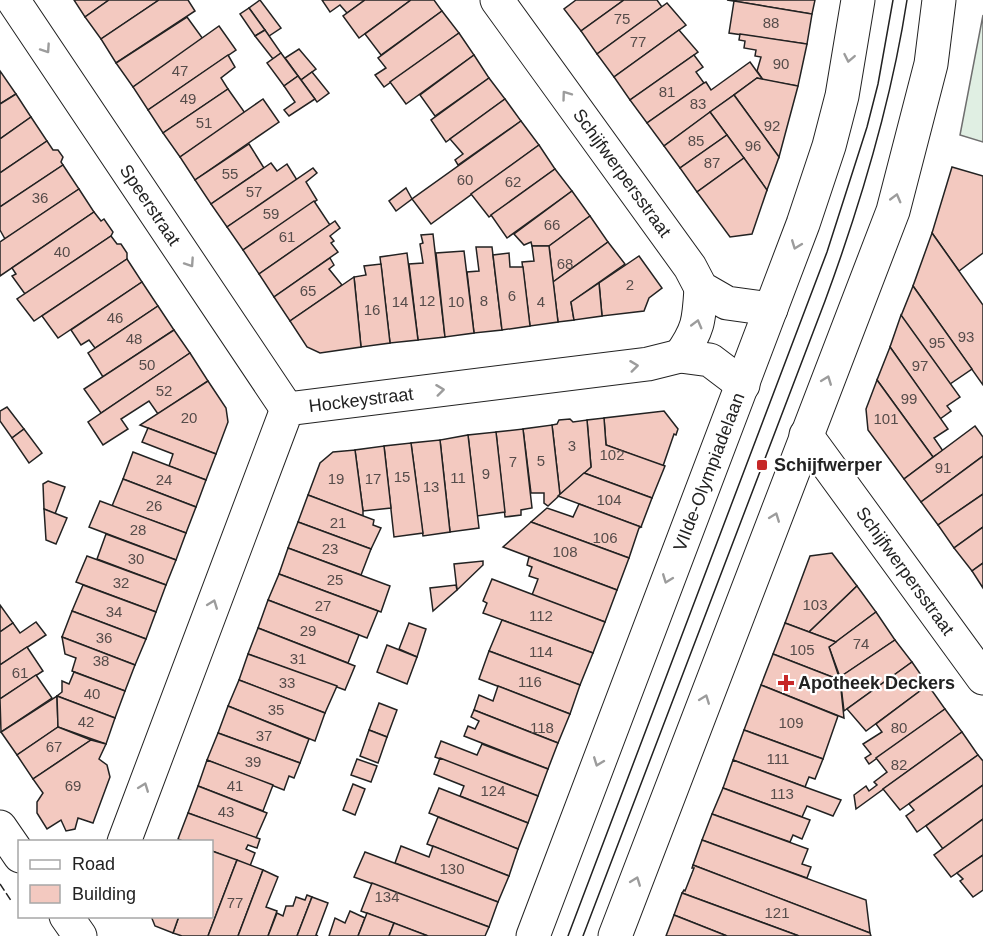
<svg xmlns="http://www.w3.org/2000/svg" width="983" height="936" viewBox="0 0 983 936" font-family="Arial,sans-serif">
<rect width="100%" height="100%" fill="#fff"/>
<path fill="#e0efe3" stroke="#6f6f6f" stroke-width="1.5" d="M 983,15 L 983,142 L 960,135 Z"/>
<g fill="#f3c9c0" stroke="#222" stroke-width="1.5">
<path d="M 74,0 L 109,0 L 85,17 Z"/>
<path d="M 109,0 L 159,0 L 101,39 L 85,17 Z"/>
<path d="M 159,0 L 188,0 L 195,11 L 116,63 L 101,39 Z"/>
<path d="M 260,0 L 281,28 L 269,36 L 249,8 Z"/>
<path d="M 322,0 L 365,0 L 347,13 L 340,5 L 330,12 Z"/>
<path d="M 365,0 L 411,0 L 359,38 L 343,16 Z"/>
<path d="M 411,0 L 434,0 L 442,11 L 381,55 L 365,34 Z"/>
<path d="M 576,0 L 624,0 L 581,31 L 564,9 Z"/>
<path d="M 624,0 L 657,0 L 662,7 L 597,54 L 581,31 Z"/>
<path d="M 727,0 L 815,0 L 812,14 Z"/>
<path d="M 734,1 L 812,14 L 807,44 L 729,33 Z"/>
<path d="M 667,3 L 686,25 L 614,77 L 597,54 Z"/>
<path d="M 249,8 L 265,30 L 255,36 L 240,14 Z"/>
<path d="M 442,11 L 459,33 L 384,87 L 375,75 L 386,68 L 378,58 Z"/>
<path d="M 187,17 L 203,39 L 133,87 L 116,63 Z"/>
<path d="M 219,26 L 236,50 L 148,110 L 133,87 Z"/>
<path d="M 265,30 L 281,53 L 273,59 L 255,36 Z"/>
<path d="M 679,30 L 698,52 L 630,100 L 614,77 Z"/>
<path d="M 459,33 L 474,55 L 406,104 L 390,82 Z"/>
<path d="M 740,34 L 807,44 L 798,86 L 763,80 L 757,71 L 761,57 L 755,56 L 756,50 L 744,48 L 745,41 L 739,40 Z"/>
<path d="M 299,49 L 316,69 L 301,80 L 285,58 Z"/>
<path d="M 281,53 L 298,76 L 284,86 L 267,63 Z"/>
<path d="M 228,55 L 235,67 L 221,78 L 228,89 L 163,133 L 148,110 Z"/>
<path d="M 474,55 L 489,78 L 435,116 L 420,95 Z"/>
<path d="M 694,55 L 703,67 L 696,72 L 704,83 L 647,123 L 630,100 Z"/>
<path d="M 750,62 L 763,80 L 757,78 L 664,146 L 647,123 L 704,83 L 706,82 L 711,90 Z"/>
<path d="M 0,71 L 16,94 L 0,104 Z"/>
<path d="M 312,72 L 329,93 L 317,102 L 301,80 Z"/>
<path d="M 298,76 L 315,99 L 289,116 L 284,110 L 295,102 L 284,86 Z"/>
<path d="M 489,78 L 505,99 L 446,142 L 431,120 Z"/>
<path d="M 757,78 L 798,86 L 779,157 L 734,95 Z"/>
<path d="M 228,89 L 245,113 L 180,157 L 163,133 Z"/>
<path d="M 16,94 L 31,117 L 0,139 L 0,104 Z"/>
<path d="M 734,95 L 779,157 L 767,190 L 710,112 Z"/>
<path d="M 263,99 L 279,122 L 195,180 L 180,157 Z"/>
<path d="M 505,99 L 521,121 L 458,165 L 455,160 L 463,154 L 450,139 Z"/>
<path d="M 710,112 L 727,135 L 680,168 L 664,146 Z"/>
<path d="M 31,117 L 47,141 L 0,173 L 0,139 Z"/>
<path d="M 521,121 L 539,145 L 431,224 L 412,199 Z"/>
<path d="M 727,135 L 744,158 L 697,192 L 680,168 Z"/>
<path d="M 47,141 L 53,150 L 58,150 L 63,157 L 61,162 L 63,165 L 0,207 L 0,173 Z"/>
<path d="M 249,144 L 264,168 L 211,204 L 195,180 Z"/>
<path d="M 539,145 L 555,169 L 489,217 L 471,194 Z"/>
<path d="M 744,158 L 767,190 L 752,234 L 730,237 L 697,192 Z"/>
<path d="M 271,163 L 277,171 L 287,164 L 297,180 L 227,227 L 211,204 Z"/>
<path d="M 63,165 L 79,189 L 5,239 L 0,230 L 0,207 Z"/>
<path d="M 952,167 L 983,176 L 983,253 L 959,271 L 932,233 Z"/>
<path d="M 313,168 L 317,173 L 306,182 L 317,200 L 243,250 L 227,227 Z"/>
<path d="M 555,169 L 572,191 L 507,238 L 491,215 Z"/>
<path d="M 406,188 L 412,199 L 396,211 L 389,201 Z"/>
<path d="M 79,189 L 94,212 L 0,276 L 0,242 Z"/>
<path d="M 572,191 L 590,216 L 549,246 L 532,246 L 531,242 L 524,245 L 514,234 Z"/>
<path d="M 314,201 L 330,225 L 259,274 L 243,250 Z"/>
<path d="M 94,212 L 101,221 L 104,219 L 113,232 L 111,236 L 25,294 L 12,276 L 16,274 L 12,268 Z"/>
<path d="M 590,216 L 608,242 L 553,282 L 549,246 Z"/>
<path d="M 335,221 L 340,228 L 330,236 L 334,241 L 331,243 L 338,252 L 274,297 L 259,274 Z"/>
<path d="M 932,233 L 983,305 L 983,385 L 913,286 Z"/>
<path d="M 433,234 L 445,337 L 418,340 L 409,264 L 423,263 L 420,244 L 423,243 L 421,235 Z"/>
<path d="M 111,236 L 117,244 L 121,244 L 127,253 L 127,259 L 34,321 L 17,299 Z"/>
<path d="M 608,242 L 625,264 L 571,302 L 574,320 L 558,322 L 553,282 Z"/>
<path d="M 532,246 L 549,246 L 558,322 L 530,326 L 522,262 L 534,261 Z"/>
<path d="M 476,247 L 492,247 L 502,330 L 474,333 L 467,272 L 479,271 Z"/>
<path d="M 464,251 L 474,333 L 445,337 L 436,253 Z"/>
<path d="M 407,253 L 418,340 L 390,343 L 380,257 Z"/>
<path d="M 509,253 L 510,267 L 523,267 L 530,326 L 502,330 L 493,255 Z"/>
<path d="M 639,256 L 662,288 L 649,298 L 644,311 L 602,316 L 599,283 Z"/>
<path d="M 330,258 L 334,265 L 329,269 L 342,285 L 290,321 L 274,297 Z"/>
<path d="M 127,259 L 142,282 L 58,338 L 42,316 Z"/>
<path d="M 381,264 L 390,343 L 361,347 L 354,277 L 366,275 L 364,266 Z"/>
<path d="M 354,277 L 361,347 L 320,353 L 307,347 L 290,321 Z"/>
<path d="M 142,282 L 158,306 L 95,348 L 89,340 L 81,345 L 71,330 Z"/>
<path d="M 599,283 L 602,316 L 574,320 L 571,302 Z"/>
<path d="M 913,286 L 972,369 L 950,384 L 901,316 Z"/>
<path d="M 158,306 L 174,330 L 103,377 L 88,353 Z"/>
<path d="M 901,315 L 960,397 L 947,406 L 951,411 L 940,419 L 890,347 Z"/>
<path d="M 174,330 L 190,353 L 101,413 L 84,389 Z"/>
<path d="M 890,347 L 948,429 L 934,438 L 943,451 L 933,457 L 877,380 Z"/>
<path d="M 190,353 L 208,381 L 158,414 L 149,401 L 121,419 L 128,429 L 103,445 L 88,422 Z"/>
<path d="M 877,380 L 933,457 L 904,479 L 868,430 L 866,409 Z"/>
<path d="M 208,381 L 226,408 L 228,422 L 216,454 L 140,425 Z"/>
<path d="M 7,407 L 24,429 L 12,438 L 0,421 L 0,411 Z"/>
<path d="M 664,411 L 678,429 L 676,435 L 674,434 L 663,466 L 606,445 L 604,418 Z"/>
<path d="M 604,418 L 606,445 L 665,466 L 652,498 L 584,473 L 591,467 L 587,420 Z"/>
<path d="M 570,419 L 573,422 L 587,420 L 591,467 L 560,495 L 552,425 L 557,424 L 559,420 Z"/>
<path d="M 552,425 L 560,495 L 548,506 L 544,503 L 544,493 L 531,493 L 523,429 Z"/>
<path d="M 975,426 L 983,437 L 983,456 L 921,502 L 904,479 Z"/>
<path d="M 148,428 L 216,454 L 206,480 L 169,466 L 173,454 L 142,442 Z"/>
<path d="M 24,429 L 42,453 L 29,463 L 12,438 Z"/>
<path d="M 523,429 L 532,508 L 521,510 L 521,515 L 505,517 L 496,432 Z"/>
<path d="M 496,432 L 505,512 L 477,516 L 468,435 Z"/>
<path d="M 468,435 L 479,528 L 450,532 L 440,440 Z"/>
<path d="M 440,440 L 450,532 L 423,536 L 411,443 Z"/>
<path d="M 411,443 L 423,533 L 394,537 L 384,446 Z"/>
<path d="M 384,446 L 391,508 L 363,511 L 355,450 Z"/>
<path d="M 355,450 L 363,511 L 363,516 L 308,495 L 320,463 L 333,452 Z"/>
<path d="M 133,452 L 206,480 L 196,507 L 123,479 Z"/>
<path d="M 983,456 L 983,494 L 938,525 L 921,502 Z"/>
<path d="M 584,473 L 652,498 L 641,527 L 558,496 Z"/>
<path d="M 123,479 L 196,507 L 186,533 L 112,506 Z"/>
<path d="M 48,481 L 65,487 L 55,514 L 44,509 L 43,484 Z"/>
<path d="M 983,494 L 983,527 L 954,548 L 938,525 Z"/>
<path d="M 308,495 L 374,520 L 373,525 L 381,528 L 371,549 L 298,522 Z"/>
<path d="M 100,501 L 186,533 L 176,560 L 89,527 Z"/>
<path d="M 579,504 L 641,527 L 639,528 L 629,558 L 531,522 L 547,508 L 573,517 Z"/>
<path d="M 44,509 L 67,518 L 56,544 L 46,540 Z"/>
<path d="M 298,522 L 371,549 L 361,575 L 288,548 Z"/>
<path d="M 531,522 L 629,558 L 617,590 L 503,547 Z"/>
<path d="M 983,527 L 983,563 L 972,571 L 954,548 Z"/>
<path d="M 106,534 L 176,560 L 166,585 L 97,559 Z"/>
<path d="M 288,548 L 390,586 L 381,612 L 279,574 Z"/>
<path d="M 832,553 L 857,586 L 809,632 L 785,623 L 810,556 Z"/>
<path d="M 87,556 L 166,585 L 156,612 L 76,582 Z"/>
<path d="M 529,557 L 617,590 L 605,622 L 532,595 L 538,579 L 529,576 L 532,567 L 527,565 Z"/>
<path d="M 483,561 L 483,565 L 457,590 L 454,564 Z"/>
<path d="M 983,563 L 983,588 L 972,571 Z"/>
<path d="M 279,574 L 378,611 L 367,638 L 268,600 Z"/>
<path d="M 492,579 L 605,622 L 593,653 L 483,613 L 487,603 L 483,601 Z"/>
<path d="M 83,585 L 156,612 L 146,639 L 72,611 Z"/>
<path d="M 456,585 L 457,590 L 433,611 L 430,588 Z"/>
<path d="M 857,586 L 876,612 L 836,642 L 809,632 Z"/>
<path d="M 268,600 L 359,635 L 348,663 L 258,628 Z"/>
<path d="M 0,605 L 13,623 L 0,632 Z"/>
<path d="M 72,611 L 146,639 L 135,665 L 62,637 Z"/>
<path d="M 876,612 L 895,640 L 840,677 L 829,647 Z"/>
<path d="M 502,620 L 593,653 L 580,685 L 489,651 Z"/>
<path d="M 36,622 L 46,635 L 0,665 L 0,632 L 13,623 L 20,633 Z"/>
<path d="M 409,623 L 426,629 L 417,657 L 399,649 Z"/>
<path d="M 785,623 L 836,642 L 829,647 L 840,680 L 773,654 Z"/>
<path d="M 258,628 L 355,666 L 345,690 L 248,654 Z"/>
<path d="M 62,637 L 135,665 L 125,691 L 72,671 L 76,658 L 65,654 Z"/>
<path d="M 895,640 L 912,662 L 844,711 L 840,677 Z"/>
<path d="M 387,645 L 417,657 L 407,684 L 377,672 Z"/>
<path d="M 27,647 L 43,671 L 0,699 L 0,665 Z"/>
<path d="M 489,651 L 580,685 L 570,714 L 479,679 Z"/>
<path d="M 248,654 L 337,686 L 325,713 L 239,680 Z"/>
<path d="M 773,654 L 840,680 L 844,718 L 761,685 Z"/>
<path d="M 912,662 L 928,685 L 866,731 L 847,709 Z"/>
<path d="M 74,672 L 125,691 L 115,718 L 57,696 L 62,692 L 62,681 L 69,684 Z"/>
<path d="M 36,675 L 52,698 L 1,732 L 0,699 Z"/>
<path d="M 239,680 L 325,713 L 315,741 L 228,706 Z"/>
<path d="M 761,685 L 838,716 L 823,759 L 744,730 Z"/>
<path d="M 928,685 L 945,709 L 869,764 L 865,758 L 871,754 L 863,744 L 882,732 L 876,724 Z"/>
<path d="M 498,686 L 570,714 L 558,743 L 474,710 L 479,695 L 493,701 Z"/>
<path d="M 57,696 L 58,727 L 17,755 L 1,732 Z"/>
<path d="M 57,696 L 115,718 L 106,744 L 58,727 Z"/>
<path d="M 379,703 L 397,710 L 387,737 L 369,730 Z"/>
<path d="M 228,706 L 309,739 L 300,763 L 218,733 Z"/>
<path d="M 945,709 L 962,732 L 856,809 L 854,795 L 866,786 L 869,791 L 877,785 L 874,782 L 887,772 L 876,758 Z"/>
<path d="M 474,710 L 558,743 L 548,769 L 464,736 L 468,726 L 475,729 L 479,721 L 471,717 Z"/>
<path d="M 58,727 L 91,740 L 33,779 L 17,755 Z"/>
<path d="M 369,730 L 387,737 L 378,763 L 360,756 Z"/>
<path d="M 744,730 L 823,759 L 815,779 L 809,777 L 805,787 L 733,760 Z"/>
<path d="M 962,732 L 978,755 L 900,810 L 883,789 Z"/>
<path d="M 218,733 L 300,763 L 294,778 L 289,776 L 284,790 L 207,760 Z"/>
<path d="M 91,740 L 106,744 L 99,759 L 107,765 L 110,777 L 93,823 L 78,818 L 75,829 L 66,831 L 61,820 L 47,829 L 37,813 L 37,802 L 43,793 L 33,779 Z"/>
<path d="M 441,741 L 477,755 L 482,744 L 548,769 L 538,796 L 435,757 Z"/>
<path d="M 978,755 L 983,761 L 983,785 L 917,832 L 906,816 L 914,810 L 909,804 Z"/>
<path d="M 440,758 L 538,796 L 528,823 L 460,796 L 464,786 L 434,774 Z"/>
<path d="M 357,759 L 377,766 L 371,782 L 351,775 Z"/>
<path d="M 207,760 L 273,785 L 263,811 L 198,786 Z"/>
<path d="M 733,760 L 805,787 L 841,800 L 833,816 L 807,806 L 802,817 L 723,788 Z"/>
<path d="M 353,784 L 365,789 L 355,815 L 343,810 Z"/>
<path d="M 983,785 L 983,819 L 943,849 L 926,826 Z"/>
<path d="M 198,786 L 267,813 L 256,838 L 188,813 Z"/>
<path d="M 439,788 L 528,823 L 518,849 L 429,813 Z"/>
<path d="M 723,788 L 810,820 L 802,839 L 793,835 L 790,842 L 712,814 Z"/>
<path d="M 188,813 L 260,839 L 257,848 L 248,845 L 246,849 L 255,853 L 250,866 L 212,851 L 212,842 L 185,842 L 178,839 Z"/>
<path d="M 712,814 L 808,849 L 802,864 L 811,867 L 807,878 L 702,840 Z"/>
<path d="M 438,817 L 518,849 L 509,876 L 427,844 Z"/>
<path d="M 983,819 L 983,855 L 951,877 L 934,855 Z"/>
<path d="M 702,840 L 866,900 L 870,933 L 693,865 Z"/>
<path d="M 401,846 L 429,857 L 433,846 L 509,876 L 498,902 L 395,863 Z"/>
<path d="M 212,851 L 237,860 L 208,936 L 182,936 L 173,933 L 179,916 L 212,916 Z"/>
<path d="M 365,852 L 498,902 L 489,927 L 354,877 Z"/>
<path d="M 983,855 L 983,890 L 973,897 L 960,881 L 963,879 L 957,873 Z"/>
<path d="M 237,860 L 263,870 L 238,936 L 208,936 Z"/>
<path d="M 693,865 L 870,933 L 871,936 L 799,936 L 682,893 L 684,890 L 685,891 L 694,868 L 692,868 Z"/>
<path d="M 263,870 L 278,877 L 266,907 L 277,911 L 268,936 L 238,936 Z"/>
<path d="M 372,883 L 489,927 L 485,936 L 428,936 L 361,911 Z"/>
<path d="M 682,893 L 799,936 L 727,936 L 674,915 Z"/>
<path d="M 307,895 L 312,897 L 297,936 L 268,936 L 277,913 L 283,916 L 286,906 L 293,906 L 296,897 L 305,900 Z"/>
<path d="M 312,897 L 328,903 L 316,935 L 318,936 L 297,936 Z"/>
<path d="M 350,911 L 365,918 L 358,936 L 329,936 L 335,918 L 345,923 Z"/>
<path d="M 367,913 L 394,923 L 389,936 L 358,936 Z"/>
<path d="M 674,915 L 727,936 L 666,936 Z"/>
<path d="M 151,916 L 179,916 L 173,933 L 155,926 Z"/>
<path d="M 394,923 L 428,936 L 389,936 Z"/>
</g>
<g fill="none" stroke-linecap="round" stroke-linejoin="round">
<defs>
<g id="minor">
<path d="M 13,0 L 287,409"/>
<path d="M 497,0 L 690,267 L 701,288 L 727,303 L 771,309"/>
<path d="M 680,356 C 699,329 699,320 701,288"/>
<path d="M 806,435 L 983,678"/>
<path d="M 0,827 L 20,856"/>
<path d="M 124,842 L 287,409 L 648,364 L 680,356 L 710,360 L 743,385"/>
<path d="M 66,916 L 80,936"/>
</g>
<g id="major">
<path d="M 533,936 L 803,224 L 829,146 L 842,96 L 858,0"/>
<path d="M 615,936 L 893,211 L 931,64 L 939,0"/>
</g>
</defs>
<use href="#minor" stroke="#222" stroke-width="35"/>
<use href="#major" stroke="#222" stroke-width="35"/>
<use href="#minor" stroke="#fff" stroke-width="33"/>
<use href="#major" stroke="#fff" stroke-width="33"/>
<g stroke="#222" stroke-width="1.5">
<path d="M 568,936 L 827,252 L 867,127 L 878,84 L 893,0"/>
<path d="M 583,936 L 825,301 C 861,203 891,104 907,0"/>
</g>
<path stroke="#222" stroke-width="1.5" stroke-dasharray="8 3" stroke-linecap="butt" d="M 0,884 L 12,902"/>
</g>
<defs><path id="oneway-chevron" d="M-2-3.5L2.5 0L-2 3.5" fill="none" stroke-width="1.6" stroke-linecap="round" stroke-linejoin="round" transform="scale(1.5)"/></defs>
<g stroke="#9c9c9c">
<use href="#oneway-chevron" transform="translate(46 49) rotate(56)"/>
<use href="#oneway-chevron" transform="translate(849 58) rotate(101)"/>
<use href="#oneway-chevron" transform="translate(566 95) rotate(-126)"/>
<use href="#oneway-chevron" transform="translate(896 198) rotate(-75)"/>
<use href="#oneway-chevron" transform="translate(796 245) rotate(111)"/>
<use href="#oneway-chevron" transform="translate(190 263) rotate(56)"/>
<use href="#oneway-chevron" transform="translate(697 324) rotate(-75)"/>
<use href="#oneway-chevron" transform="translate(634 366) rotate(-7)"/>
<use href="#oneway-chevron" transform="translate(827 380) rotate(-69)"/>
<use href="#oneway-chevron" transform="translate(440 390) rotate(-7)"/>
<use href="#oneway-chevron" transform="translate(775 517) rotate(-69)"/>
<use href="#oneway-chevron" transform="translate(667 579) rotate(111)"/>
<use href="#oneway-chevron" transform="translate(213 604) rotate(-69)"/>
<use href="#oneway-chevron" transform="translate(705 699) rotate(-69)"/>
<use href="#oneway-chevron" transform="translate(598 762) rotate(111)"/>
<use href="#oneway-chevron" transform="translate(144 787) rotate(-69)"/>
<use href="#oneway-chevron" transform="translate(636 881) rotate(-69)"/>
</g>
<g fill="#c62828" stroke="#fff" stroke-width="2">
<rect x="756" y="459" width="12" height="12" rx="3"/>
<path d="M783 674h6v6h6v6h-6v6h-6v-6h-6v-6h6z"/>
</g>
<g text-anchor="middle" stroke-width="4.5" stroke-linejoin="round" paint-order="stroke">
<g font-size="15" fill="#564c4a">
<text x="622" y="24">75</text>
<text x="771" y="28">88</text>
<text x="638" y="47">77</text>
<text x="781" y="69">90</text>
<text x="180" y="76">47</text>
<text x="667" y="97">81</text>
<text x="188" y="104">49</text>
<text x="698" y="109">83</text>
<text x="204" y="128">51</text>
<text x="772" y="131">92</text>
<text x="696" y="146">85</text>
<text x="753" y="151">96</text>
<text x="712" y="168">87</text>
<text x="230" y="179">55</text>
<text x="465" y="185">60</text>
<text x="513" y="187">62</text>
<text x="254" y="197">57</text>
<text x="40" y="203">36</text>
<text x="271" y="219">59</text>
<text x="552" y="230">66</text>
<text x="287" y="242">61</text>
<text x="62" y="257">40</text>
<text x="565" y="269">68</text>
<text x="630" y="290">2</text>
<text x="308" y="296">65</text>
<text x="512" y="301">6</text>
<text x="427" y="306">12</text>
<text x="484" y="306">8</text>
<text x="400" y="307">14</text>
<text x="456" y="307">10</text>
<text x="541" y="307">4</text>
<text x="372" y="315">16</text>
<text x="115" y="323">46</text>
<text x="966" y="342">93</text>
<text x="134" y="344">48</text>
<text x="937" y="348">95</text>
<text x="147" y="370">50</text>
<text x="920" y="371">97</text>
<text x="164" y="396">52</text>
<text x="909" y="404">99</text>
<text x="189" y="423">20</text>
<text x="886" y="424">101</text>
<text x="572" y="451">3</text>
<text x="612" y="460">102</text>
<text x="541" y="466">5</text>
<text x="513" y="467">7</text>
<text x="943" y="473">91</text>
<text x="486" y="479">9</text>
<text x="402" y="482">15</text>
<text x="458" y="483">11</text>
<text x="336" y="484">19</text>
<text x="373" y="484">17</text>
<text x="164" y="485">24</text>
<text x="431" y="492">13</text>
<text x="609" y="505">104</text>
<text x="154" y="511">26</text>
<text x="338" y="528">21</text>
<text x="138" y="535">28</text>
<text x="605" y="543">106</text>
<text x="330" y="554">23</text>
<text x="565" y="557">108</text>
<text x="136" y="564">30</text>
<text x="335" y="585">25</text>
<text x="121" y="588">32</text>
<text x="815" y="610">103</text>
<text x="323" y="611">27</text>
<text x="114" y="617">34</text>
<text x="541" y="621">112</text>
<text x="308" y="636">29</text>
<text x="104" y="643">36</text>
<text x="861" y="649">74</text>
<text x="802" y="655">105</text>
<text x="541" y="657">114</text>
<text x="298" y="664">31</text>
<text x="101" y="666">38</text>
<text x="20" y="678">61</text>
<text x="530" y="687">116</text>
<text x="287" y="688">33</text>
<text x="92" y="699">40</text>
<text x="276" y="715">35</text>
<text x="86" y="727">42</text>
<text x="791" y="728">109</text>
<text x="542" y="733">118</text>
<text x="899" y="733">80</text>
<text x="264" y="741">37</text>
<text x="54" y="752">67</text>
<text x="778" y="764">111</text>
<text x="253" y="767">39</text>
<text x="899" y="770">82</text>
<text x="73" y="791">69</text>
<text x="235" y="791">41</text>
<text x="493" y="796">124</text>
<text x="782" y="799">113</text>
<text x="226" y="817">43</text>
<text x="452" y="874">130</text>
<text x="387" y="902">134</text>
<text x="235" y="908">77</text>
<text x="777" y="918">121</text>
</g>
<g font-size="18" fill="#222" stroke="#fff">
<text transform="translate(622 173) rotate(54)" y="6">Schijfwerpersstraat</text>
<text transform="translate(150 205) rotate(56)" y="6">Speerstraat</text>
<text transform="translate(361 400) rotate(-7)" y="6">Hockeystraat</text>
<text transform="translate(709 472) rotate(-69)" y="6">VIIde-Olympiadelaan</text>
<text transform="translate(905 571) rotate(54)" y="6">Schijfwerpersstraat</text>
</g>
<g font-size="18" font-weight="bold" fill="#222" stroke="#fff" text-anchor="start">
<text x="774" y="471">Schijfwerper</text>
<text x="798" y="689">Apotheek Deckers</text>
</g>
</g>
<rect x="18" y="840" width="195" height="78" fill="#ffffff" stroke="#a7a7a7" stroke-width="1.5"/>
<rect x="30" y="860" width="30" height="9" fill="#ffffff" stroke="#a7a7a7" stroke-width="1.5"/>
<text x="72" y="870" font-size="18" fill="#222222">Road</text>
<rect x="30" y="885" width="30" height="18" fill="#f3c9c0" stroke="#a7a7a7" stroke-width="1.5"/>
<text x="72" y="900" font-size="18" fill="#222222">Building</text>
</svg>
